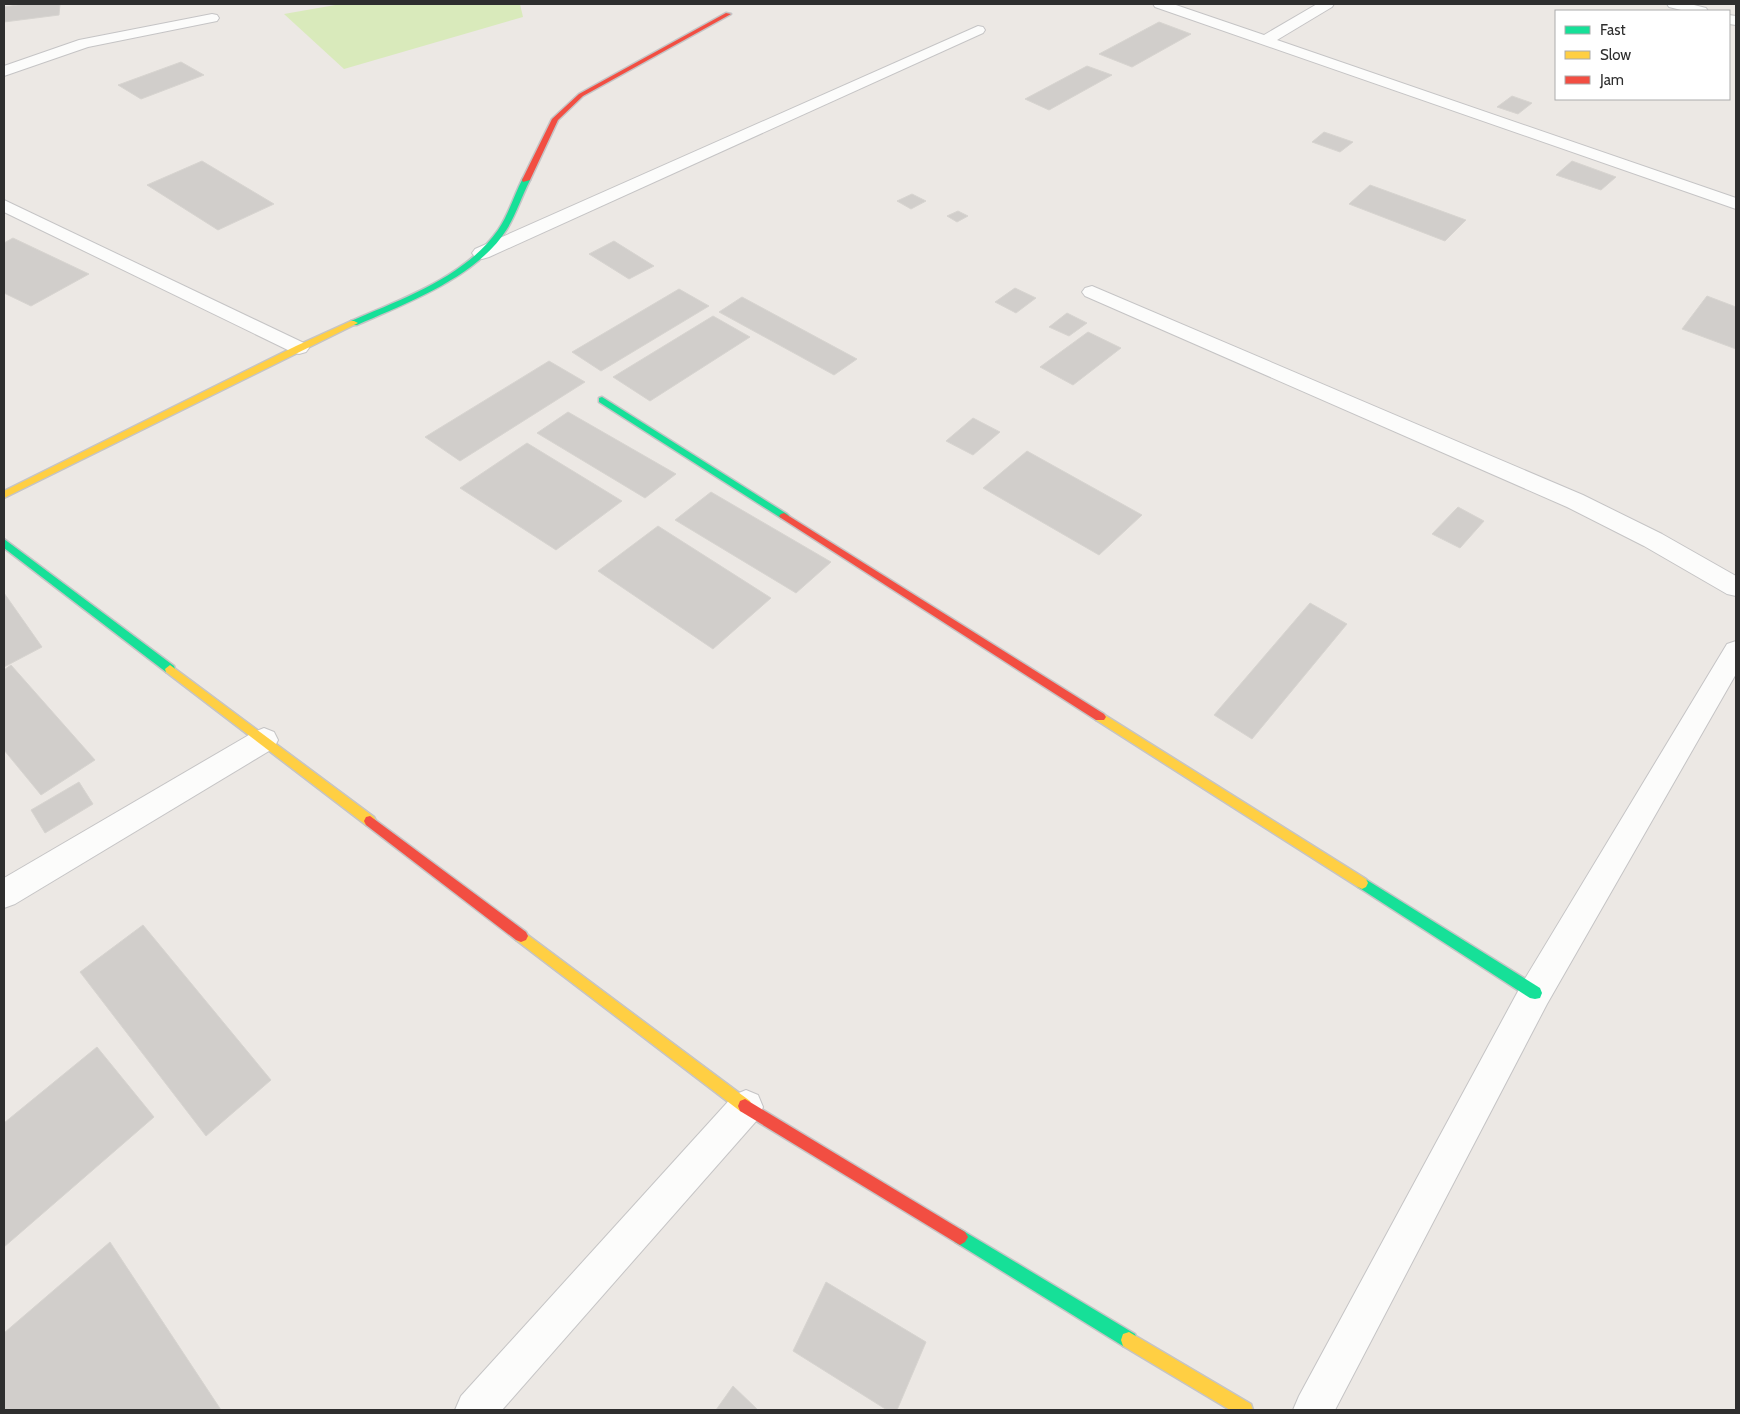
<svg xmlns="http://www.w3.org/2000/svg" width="1740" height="1414" viewBox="0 0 1740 1414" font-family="Cabin,sans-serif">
<rect width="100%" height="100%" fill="#ece8e4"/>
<path fill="#d9eabb" d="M 341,4 L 520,4 L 523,17 L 344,69 L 284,14 Z"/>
<g fill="#d1cecb" stroke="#d7d4d0">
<path d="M 24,4 L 60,4 L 59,15 L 4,22 L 4,7 Z"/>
<path d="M 1159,22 L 1191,34 L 1132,67 L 1099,54 Z"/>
<path d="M 181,62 L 204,75 L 141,99 L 118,85 Z"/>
<path d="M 1087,66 L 1112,75 L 1049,110 L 1025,99 Z"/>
<path d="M 1512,96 L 1532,103 L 1518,114 L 1497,107 Z"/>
<path d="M 1324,132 L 1353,142 L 1340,152 L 1312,142 Z"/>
<path d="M 202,161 L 274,204 L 218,230 L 147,185 Z"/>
<path d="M 1572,161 L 1616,177 L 1601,190 L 1556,175 Z"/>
<path d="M 1370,185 L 1466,220 L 1445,241 L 1349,204 Z"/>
<path d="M 912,194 L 926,201 L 911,209 L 897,201 Z"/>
<path d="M 958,211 L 968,216 L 957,222 L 947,216 Z"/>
<path d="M 13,238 L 89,274 L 31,306 L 4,293 L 4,243 Z"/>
<path d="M 614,241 L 654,266 L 629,279 L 589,254 Z"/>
<path d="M 1015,288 L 1036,298 L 1016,313 L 995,302 Z"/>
<path d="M 679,289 L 709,306 L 601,371 L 572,352 Z"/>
<path d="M 1707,296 L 1736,307 L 1736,349 L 1682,329 Z"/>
<path d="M 742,297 L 857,359 L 834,375 L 719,312 Z"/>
<path d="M 1067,313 L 1087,323 L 1069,336 L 1049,327 Z"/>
<path d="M 713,316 L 750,337 L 650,401 L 613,377 Z"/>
<path d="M 1088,332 L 1121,348 L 1073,385 L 1040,367 Z"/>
<path d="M 549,361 L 585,382 L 460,461 L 425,437 Z"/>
<path d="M 568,412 L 676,474 L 645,498 L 537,433 Z"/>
<path d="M 973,418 L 1000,432 L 973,455 L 946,441 Z"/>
<path d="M 527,443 L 622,501 L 556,550 L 460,488 Z"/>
<path d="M 1027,451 L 1142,515 L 1099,555 L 983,488 Z"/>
<path d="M 711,492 L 831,562 L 796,593 L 675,520 Z"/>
<path d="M 1458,507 L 1484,521 L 1460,548 L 1432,534 Z"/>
<path d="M 658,526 L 771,598 L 713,649 L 598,571 Z"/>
<path d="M 4,593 L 42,647 L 4,667 Z"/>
<path d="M 1310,603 L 1347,624 L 1252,739 L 1214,715 Z"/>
<path d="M 11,665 L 95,760 L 41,795 L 4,750 L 4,670 Z"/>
<path d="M 79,782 L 93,804 L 45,833 L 31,810 Z"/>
<path d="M 143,925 L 271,1080 L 206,1136 L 80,972 Z"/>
<path d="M 97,1047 L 154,1117 L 4,1247 L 4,1123 Z"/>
<path d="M 110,1242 L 221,1410 L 4,1410 L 4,1333 Z"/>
<path d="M 826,1282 L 926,1342 L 897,1410 L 887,1410 L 793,1351 Z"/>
<path d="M 733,1386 L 758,1410 L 716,1410 Z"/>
</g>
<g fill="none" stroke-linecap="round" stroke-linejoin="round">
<defs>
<g id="street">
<path d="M 1153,4 L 1173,4 L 1264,35 L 1317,4 L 1334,4 L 1332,7 L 1277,40 L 1736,198 L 1736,209 L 1155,7 Z"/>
<path d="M 1667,4 L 1690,4 L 1706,8 L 1708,11 L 1685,11 L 1669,7 Z"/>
<path d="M 212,14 L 217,15 L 219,18 L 217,21 L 88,47 L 4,76 L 4,66 L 79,40 Z"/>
<path d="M 1729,15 L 1736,16 L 1736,25 L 1729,24 Z"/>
<path d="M 978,26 L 983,27 L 985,30 L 983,33 L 489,257 L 482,259 L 475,257 L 472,253 L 475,249 Z"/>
<path d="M 4,200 L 306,344 L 309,348 L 306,352 L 299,354 L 292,352 L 4,212 Z"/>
<path d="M 1092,286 L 1583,495 L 1662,534 L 1736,576 L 1736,596 L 1727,594 L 1644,546 L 1567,507 L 1085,296 L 1082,292 L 1085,288 Z"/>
<path d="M 1736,641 L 1736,674 L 1547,1004 L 1335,1410 L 1293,1410 L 1299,1396 L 1523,982 L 1727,644 Z"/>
<path d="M 264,728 L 274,732 L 278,740 L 274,748 L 15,904 L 4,908 L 4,878 L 254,732 Z"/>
<path d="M 746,1090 L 758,1095 L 763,1107 L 758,1119 L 502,1410 L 455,1410 L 461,1396 L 734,1095 Z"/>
</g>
<g id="fast">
<path d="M 523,178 L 530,180 C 522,196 516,214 507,229 C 477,277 407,303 357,325 L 351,325 L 351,321 C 402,299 465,277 498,230 C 509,214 514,195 523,178 Z"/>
<path d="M 602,397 L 787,514 L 789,516 L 787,518 L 781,518 L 599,402 L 599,398 Z"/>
<path d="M 4,539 L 174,666 L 175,669 L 174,672 L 166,672 L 4,548 Z"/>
<path d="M 1362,877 L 1540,988 L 1542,993 L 1540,998 L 1535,999 L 1530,998 L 1358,887 L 1356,883 L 1358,879 Z"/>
<path d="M 960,1229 L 1135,1334 L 1137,1340 L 1135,1346 L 1129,1348 L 1123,1346 L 955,1242 L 952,1237 L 955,1232 Z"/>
</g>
<g id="slow">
<path d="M 351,321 L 354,321 L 358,323 L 4,498 L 4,491 L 296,346 Z"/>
<path d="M 170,665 L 374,817 L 376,821 L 374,825 L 370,826 L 366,825 L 166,672 L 165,669 Z"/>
<path d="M 1100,712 L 1366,879 L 1368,883 L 1366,887 L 1362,889 L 1358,887 L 1096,720 L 1094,717 L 1096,714 Z"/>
<path d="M 521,930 L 750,1101 L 752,1106 L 750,1111 L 745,1113 L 740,1111 L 516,940 L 514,936 L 516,932 Z"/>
<path d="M 1129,1332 L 1251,1404 L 1253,1410 L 1230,1410 L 1123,1346 L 1121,1340 L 1123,1334 Z"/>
</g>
<g id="jam">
<path d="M 726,13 L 731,14 L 583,96 L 558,120 L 530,180 L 523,182 L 522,180 L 552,119 L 579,94 Z"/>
<path d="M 784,513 L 1104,714 L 1106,717 L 1104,720 L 1096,720 L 781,518 L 779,516 L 781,514 Z"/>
<path d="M 370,816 L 526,932 L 528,936 L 526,940 L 521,942 L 516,940 L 366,825 L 364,821 L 366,817 Z"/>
<path d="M 745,1099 L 965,1232 L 968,1237 L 965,1242 L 960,1245 L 955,1242 L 740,1111 L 738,1106 L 740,1101 Z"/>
</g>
</defs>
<use href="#street" stroke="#c5c4c5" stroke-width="2"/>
<use href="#fast" stroke="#c5c4c5" stroke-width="3"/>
<use href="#slow" stroke="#c5c4c5" stroke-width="3"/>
<use href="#jam" stroke="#c5c4c5" stroke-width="3"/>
<use href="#street" fill="#fcfcfb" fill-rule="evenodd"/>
<use href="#fast" fill="#16e098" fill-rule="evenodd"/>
<use href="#slow" fill="#ffcf43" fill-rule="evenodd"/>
<use href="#jam" fill="#f24e42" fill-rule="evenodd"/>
</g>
<rect width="1740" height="1414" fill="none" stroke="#2e2e2e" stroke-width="10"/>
<rect x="1555" y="10" width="175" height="90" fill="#ffffff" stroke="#ababab"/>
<rect x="1565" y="26" width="25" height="8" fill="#16e098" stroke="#ababab"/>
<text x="1600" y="35" font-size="15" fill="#2e2e2e">Fast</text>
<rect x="1565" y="51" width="25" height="8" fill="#ffcf43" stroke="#ababab"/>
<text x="1600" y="60" font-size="15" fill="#2e2e2e">Slow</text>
<rect x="1565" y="76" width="25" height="8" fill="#f24e42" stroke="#ababab"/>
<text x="1600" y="85" font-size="15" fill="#2e2e2e">Jam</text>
</svg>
